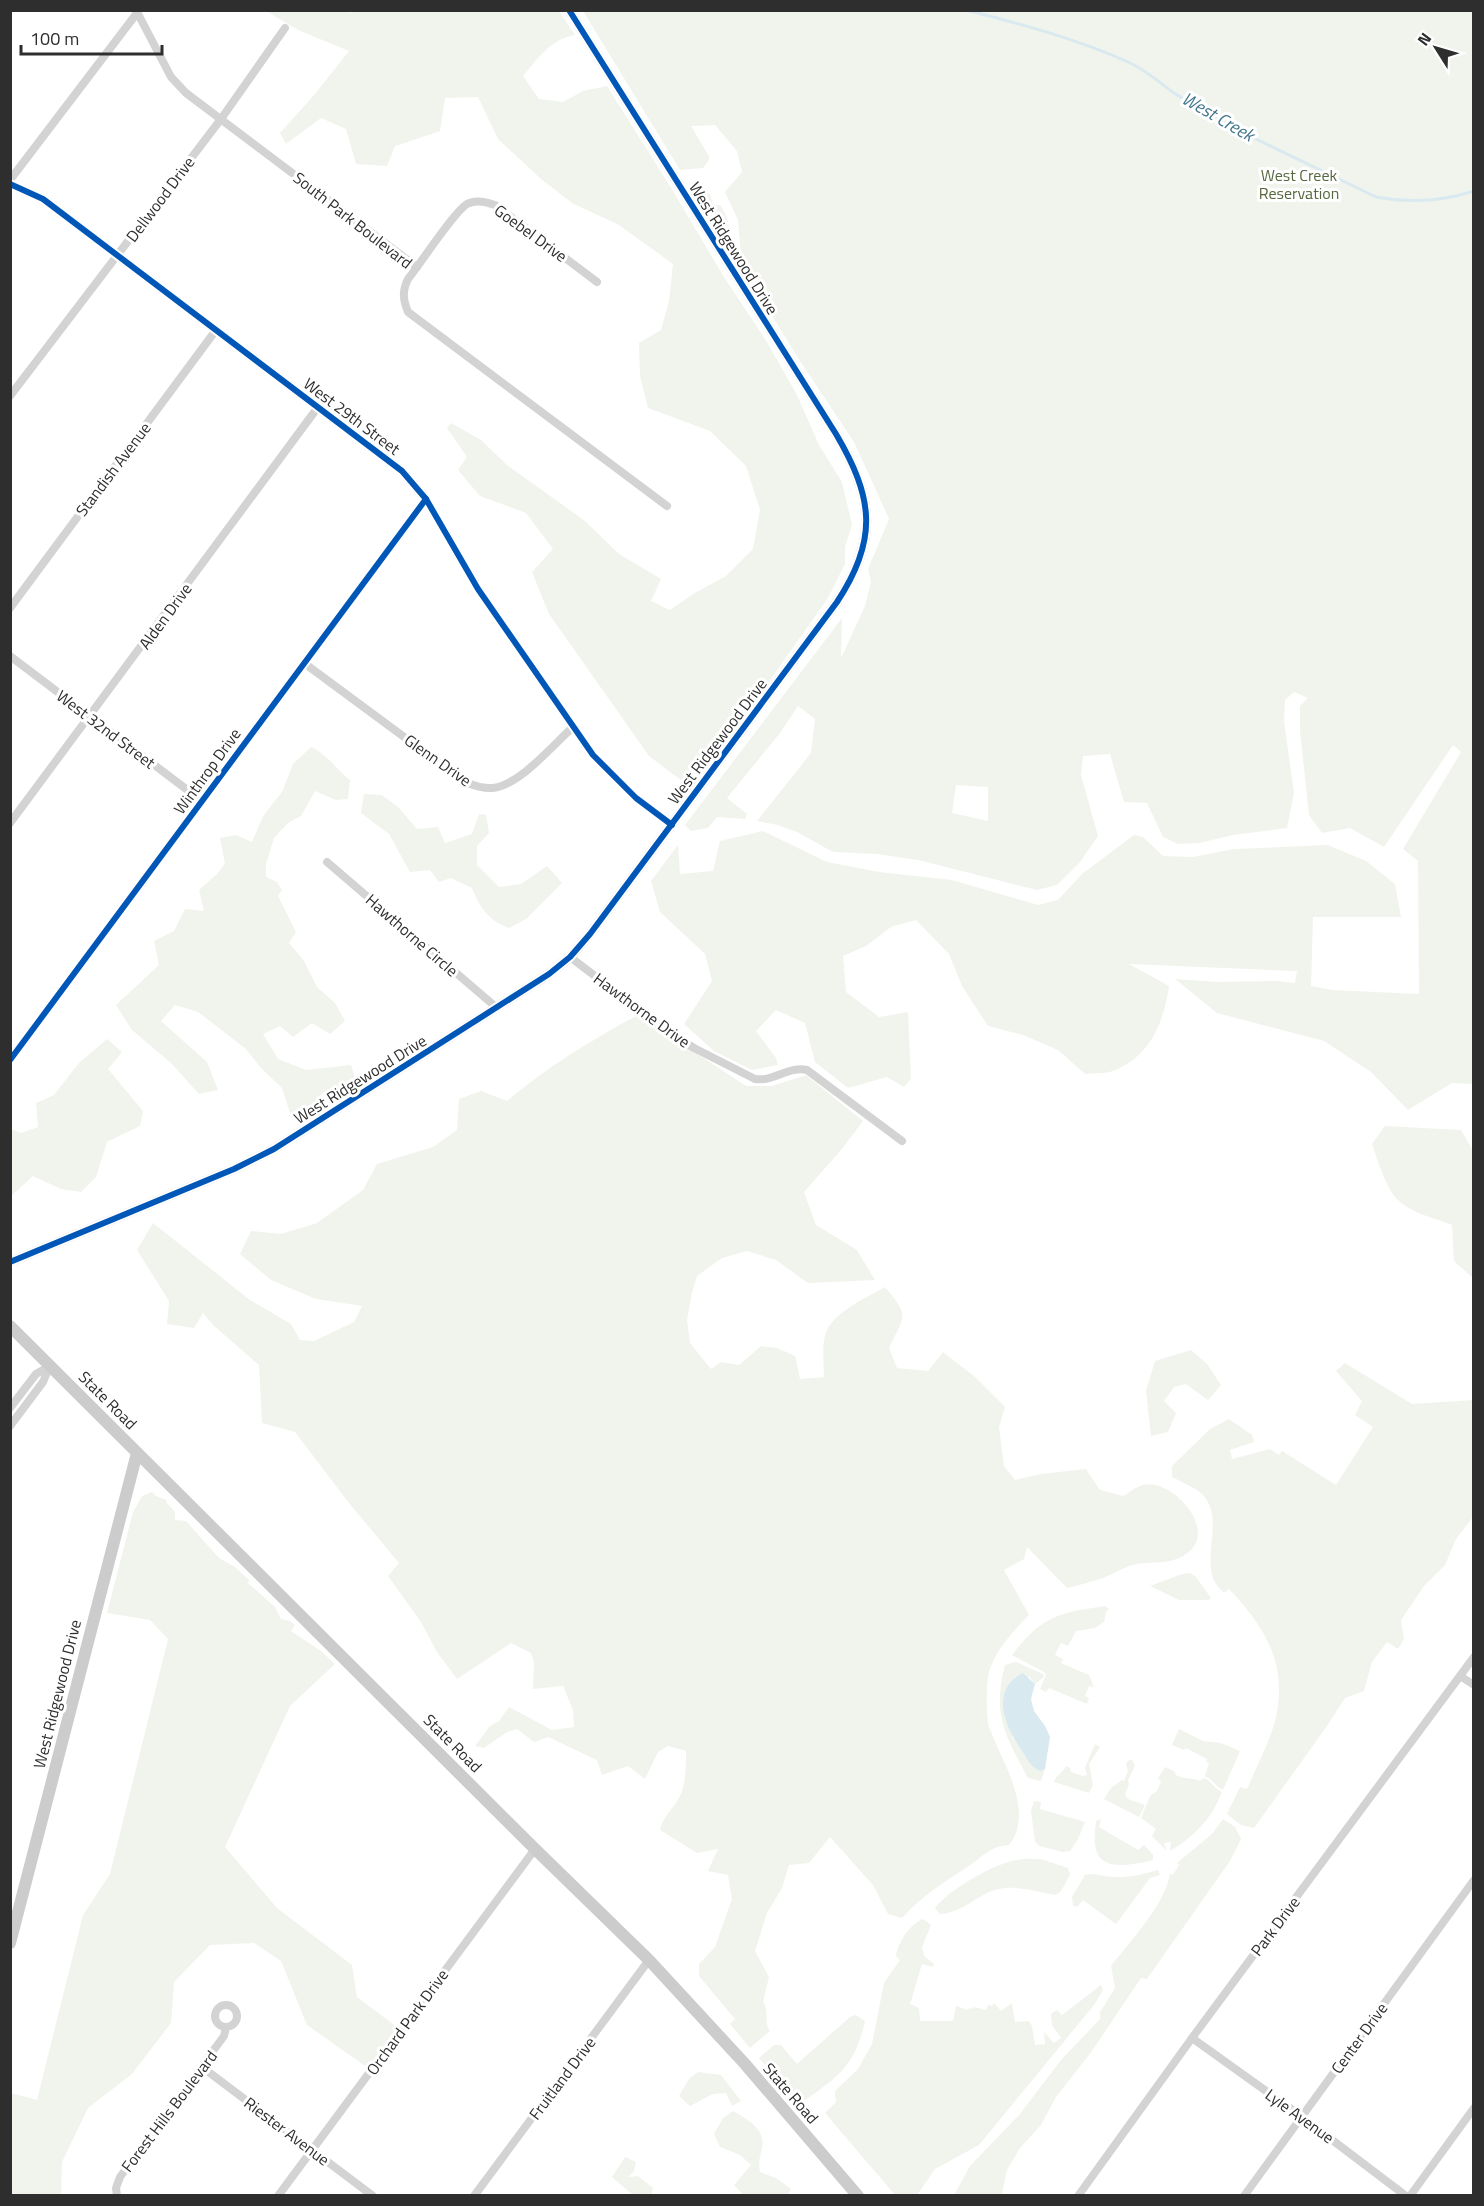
<svg xmlns="http://www.w3.org/2000/svg" width="1484" height="2206" viewBox="0 0 1484 2206" font-family="'Titillium Web',sans-serif">
<rect width="100%" height="100%" fill="#fff"/>
<g fill="#f1f4ec" fill-rule="evenodd">
<path d="M 345,10 L 350,13 L 357,10 L 559,11 L 575,35 C 551,39 538,58 523,76 L 539,99 L 563,102 L 583,91 L 607,86 L 673,191 L 724,277 L 767,342 L 797,395 L 819,445 L 842,482 L 852,525 L 845,547 L 845,564 L 828,598 L 693,789 L 649,756 L 549,614 L 532,572 L 553,549 L 526,513 L 480,496 L 458,470 L 467,457 L 447,428 L 451,423 L 481,440 L 507,465 L 585,521 L 619,554 L 661,579 L 651,601 L 670,610 L 693,594 L 726,576 L 753,549 L 760,510 L 746,466 L 710,431 L 648,408 L 640,376 L 639,343 L 661,330 L 669,301 L 673,264 L 619,225 L 572,203 L 541,179 L 498,139 L 478,97 L 445,98 L 440,131 L 395,146 L 387,166 L 356,164 L 346,129 L 321,118 L 286,144 L 280,133 L 315,94 L 349,51 L 298,30 L 266,11 Z"/>
<path d="M 583,11 L 1473,11 L 1473,1084 L 1452,1083 L 1408,1110 L 1371,1072 L 1324,1041 L 1217,1013 L 1175,979 L 1217,982 L 1277,981 L 1295,983 L 1297,971 L 1129,964 L 1169,986 C 1164,1020 1152,1053 1118,1069 C 1109,1074 1095,1073 1085,1074 L 1058,1050 L 1023,1035 L 988,1026 L 962,986 L 949,954 L 916,920 L 891,927 L 866,946 L 843,956 L 846,992 L 879,1017 L 908,1012 L 911,1079 L 904,1087 L 887,1077 L 848,1088 L 815,1062 L 805,1023 L 776,1010 L 756,1031 L 776,1058 L 778,1065 L 752,1070 L 714,1051 L 684,1024 L 712,981 L 705,954 L 660,912 L 651,881 L 678,845 L 680,874 L 713,871 L 720,841 L 763,831 L 827,862 L 879,872 L 952,880 L 1038,905 L 1058,900 L 1082,874 L 1134,835 L 1143,837 L 1163,856 L 1193,857 L 1234,849 L 1328,845 L 1366,861 L 1395,884 L 1401,917 L 1313,917 L 1311,986 L 1332,990 L 1419,994 L 1418,861 L 1403,849 L 1461,752 L 1453,745 L 1384,847 L 1350,828 L 1322,833 L 1309,815 L 1300,731 L 1300,706 L 1308,698 L 1294,692 L 1285,700 L 1284,721 L 1294,793 L 1287,828 L 1233,835 L 1199,843 L 1178,844 L 1163,837 L 1147,803 L 1124,802 L 1110,754 L 1083,756 L 1081,775 L 1098,836 L 1080,862 L 1057,885 L 1037,890 L 918,860 L 877,854 L 833,852 L 797,832 L 778,825 L 757,821 L 811,753 L 815,719 L 798,706 L 780,733 L 727,798 L 747,814 L 745,819 L 717,817 L 708,828 L 691,831 L 685,825 L 842,618 L 841,658 L 865,606 L 871,582 L 868,569 L 889,519 L 854,442 L 802,364 L 742,268 L 738,220 L 725,192 L 742,172 L 737,151 L 715,125 L 691,126 L 710,158 L 703,168 L 680,170 ZM 956,785 L 988,787 L 988,821 L 952,813 Z"/>
<path d="M 704,192 L 710,194 L 713,205 L 720,205 C 727,216 731,224 728,237 L 714,232 C 711,216 704,213 696,199 Z"/>
<path d="M 311,747 C 328,755 335,768 350,780 L 348,799 L 336,800 L 315,791 L 301,816 L 288,823 L 274,838 L 266,864 L 266,877 L 277,882 L 282,890 L 278,896 L 296,932 L 289,943 L 304,961 L 317,987 L 335,1003 L 345,1021 L 330,1034 L 312,1023 L 293,1037 L 280,1026 L 263,1034 L 278,1059 L 306,1070 L 351,1065 L 357,1084 L 337,1096 L 323,1093 L 304,1116 L 290,1113 L 282,1088 L 261,1068 L 246,1049 L 198,1012 L 175,1005 L 161,1021 L 207,1062 L 218,1090 L 199,1094 L 171,1063 L 132,1030 L 116,1005 L 159,965 L 154,941 L 174,931 L 185,909 L 204,911 L 199,890 L 217,874 L 225,864 L 220,838 L 236,835 L 252,842 L 263,816 L 282,792 L 293,764 Z"/>
<path d="M 364,794 L 382,795 L 399,808 L 417,829 L 438,827 L 445,843 L 472,834 L 479,814 L 486,815 L 489,833 L 477,846 L 477,865 L 499,887 L 521,884 L 547,866 L 562,883 L 526,919 L 509,928 C 488,920 480,908 472,888 L 451,878 L 439,882 L 430,870 L 410,872 L 389,834 L 361,813 Z"/>
<path d="M 636,1016 L 658,1028 L 746,1086 L 772,1086 L 806,1075 L 863,1121 L 842,1149 L 804,1192 L 816,1225 L 857,1250 L 875,1280 L 808,1283 L 776,1260 L 747,1251 L 722,1258 L 697,1276 L 692,1293 L 687,1320 L 690,1343 L 711,1369 L 721,1362 L 739,1365 L 761,1346 L 777,1348 L 795,1356 L 800,1379 L 824,1377 C 824,1362 820,1338 830,1325 C 842,1308 868,1297 885,1287 C 910,1317 905,1314 889,1348 L 897,1368 L 928,1371 L 943,1352 L 975,1377 L 1005,1407 L 999,1427 L 1004,1466 L 1015,1480 L 1041,1474 L 1086,1469 L 1100,1490 L 1123,1496 C 1129,1493 1137,1486 1143,1485 C 1171,1477 1221,1531 1186,1554 C 1171,1565 1154,1561 1137,1564 C 1125,1566 1114,1574 1103,1578 C 1091,1582 1079,1585 1067,1588 L 1027,1547 L 1024,1559 L 1004,1570 L 1029,1615 C 1014,1630 995,1651 989,1672 C 986,1681 986,1718 989,1727 C 1001,1760 1036,1811 1009,1845 C 991,1846 983,1856 969,1866 C 944,1882 922,1896 902,1918 L 888,1914 L 873,1885 L 830,1837 L 809,1863 L 789,1865 L 782,1888 L 767,1913 L 755,1951 L 769,1977 L 763,2002 C 770,2011 763,2022 770,2031 L 750,2048 L 730,2024 L 735,2019 L 699,1976 L 699,1964 L 715,1947 L 732,1899 L 728,1875 L 708,1871 L 718,1849 L 697,1853 L 660,1830 C 663,1816 674,1808 680,1796 C 686,1782 686,1766 686,1751 L 668,1746 L 658,1752 L 645,1779 L 628,1766 L 602,1775 L 597,1760 L 548,1737 L 534,1742 L 517,1729 L 507,1732 L 484,1748 L 475,1746 L 489,1727 L 499,1721 L 509,1707 L 552,1730 L 574,1727 L 573,1710 L 563,1686 L 533,1689 L 534,1663 L 531,1653 L 511,1643 L 457,1679 L 437,1652 L 421,1622 L 388,1576 L 399,1563 L 349,1503 L 295,1432 L 262,1423 L 259,1365 L 213,1325 L 203,1313 L 194,1328 L 167,1324 L 169,1301 L 137,1250 L 153,1223 L 250,1300 L 291,1324 L 300,1340 L 314,1341 L 354,1322 L 362,1306 L 316,1299 L 271,1280 L 240,1254 L 251,1231 L 281,1234 L 317,1223 L 363,1190 L 377,1164 L 433,1147 L 457,1130 L 459,1099 L 481,1091 L 507,1101 C 547,1067 590,1041 636,1016 Z"/>
<path d="M 107,1039 L 122,1052 L 108,1069 L 143,1111 L 140,1126 L 107,1142 L 96,1177 L 81,1192 L 61,1189 L 33,1176 L 11,1196 L 11,1129 L 21,1133 L 38,1127 L 36,1103 L 54,1095 L 79,1063 Z"/>
<path d="M 1385,1126 L 1461,1130 L 1473,1151 L 1473,1278 L 1454,1261 L 1452,1225 C 1435,1218 1410,1213 1397,1199 C 1385,1186 1378,1161 1372,1144 Z"/>
<path d="M 1191,1350 L 1207,1364 L 1221,1385 L 1208,1400 L 1186,1384 L 1174,1387 L 1164,1401 L 1176,1413 L 1168,1432 L 1151,1436 L 1146,1391 L 1155,1361 Z"/>
<path d="M 1345,1363 L 1412,1404 L 1473,1400 L 1473,1517 L 1456,1539 L 1445,1565 L 1424,1586 L 1401,1620 L 1404,1639 L 1398,1649 L 1387,1642 L 1372,1662 L 1364,1691 L 1345,1698 L 1327,1726 L 1254,1828 L 1241,1825 L 1227,1814 L 1240,1787 L 1247,1789 C 1256,1768 1274,1733 1277,1712 C 1286,1660 1263,1625 1229,1589 L 1224,1593 C 1220,1589 1215,1584 1213,1578 C 1203,1550 1227,1511 1197,1490 C 1189,1485 1180,1481 1172,1477 L 1172,1466 L 1210,1429 L 1229,1419 L 1252,1435 L 1254,1442 L 1230,1450 L 1232,1459 L 1270,1449 L 1279,1455 L 1282,1451 L 1336,1485 L 1373,1427 L 1355,1415 L 1362,1401 L 1336,1371 Z"/>
<path d="M 152,1492 L 156,1496 L 167,1500 L 166,1502 L 175,1512 L 175,1520 L 186,1521 L 219,1558 L 235,1567 L 249,1580 L 248,1583 L 275,1607 L 281,1619 L 290,1621 L 295,1625 L 291,1631 L 321,1651 L 335,1664 L 290,1706 L 225,1847 L 277,1908 L 352,1965 L 357,1997 L 397,2027 L 368,2068 L 307,2025 L 281,1961 L 254,1943 L 210,1945 L 174,1982 L 171,2023 L 132,2074 L 88,2108 L 62,2162 L 61,2195 L 11,2195 L 11,2093 L 37,2100 L 83,1915 L 110,1874 L 168,1639 L 150,1620 L 107,1613 L 133,1512 L 142,1496 Z"/>
<path d="M 1190,1573 L 1196,1577 L 1211,1598 L 1209,1600 L 1179,1600 L 1150,1586 L 1182,1574 Z"/>
<path d="M 1105,1606 L 1109,1609 L 1106,1612 L 1104,1622 L 1095,1628 L 1076,1631 L 1068,1646 L 1061,1643 L 1055,1655 L 1063,1659 L 1061,1663 L 1089,1675 L 1094,1687 L 1089,1686 L 1085,1696 L 1089,1698 L 1087,1704 L 1049,1688 L 1046,1692 L 1040,1689 L 1046,1675 L 1044,1672 L 1012,1655 C 1042,1616 1058,1613 1105,1606 Z"/>
<path d="M 1016,1662 L 1043,1674 L 1044,1677 L 1035,1684 L 1029,1676 L 1012,1737 L 1037,1770 L 1045,1769 L 1041,1781 L 1028,1778 C 1005,1735 992,1715 1005,1665 Z"/>
<path d="M 1179,1729 L 1203,1741 L 1221,1743 L 1240,1751 L 1223,1790 C 1215,1786 1213,1780 1205,1776 L 1209,1763 L 1206,1762 L 1207,1759 L 1186,1748 L 1184,1750 L 1172,1745 Z"/>
<path d="M 1095,1744 L 1100,1747 L 1089,1764 L 1093,1785 L 1089,1793 L 1054,1782 C 1057,1774 1063,1773 1066,1766 L 1070,1768 L 1071,1772 L 1083,1776 L 1087,1775 L 1085,1768 Z"/>
<path d="M 1129,1760 L 1132,1760 L 1135,1766 L 1128,1780 L 1129,1784 L 1125,1795 L 1128,1799 L 1145,1805 L 1139,1817 L 1104,1799 L 1111,1788 L 1122,1780 L 1124,1781 L 1128,1771 L 1126,1764 Z"/>
<path d="M 1165,1767 L 1174,1771 L 1176,1775 C 1186,1780 1192,1777 1200,1781 L 1204,1778 C 1213,1782 1212,1787 1222,1792 C 1212,1818 1194,1837 1170,1851 L 1171,1842 L 1164,1843 L 1167,1851 L 1152,1836 L 1156,1829 L 1141,1818 L 1150,1796 L 1157,1791 L 1161,1782 L 1158,1778 Z"/>
<path d="M 1034,1801 L 1041,1802 L 1040,1809 L 1085,1822 L 1078,1839 L 1070,1851 L 1062,1852 L 1040,1846 L 1035,1842 L 1031,1811 Z"/>
<path d="M 1101,1819 L 1099,1827 L 1138,1850 L 1144,1845 L 1153,1855 L 1153,1860 C 1144,1863 1133,1864 1124,1865 C 1093,1866 1093,1847 1096,1821 Z"/>
<path d="M 1223,1819 L 1235,1827 L 1241,1839 L 1230,1861 L 1147,1979 L 1141,1978 L 1092,2051 L 1056,2097 L 1041,2125 L 1020,2148 L 1007,2170 L 1002,2193 L 1004,2195 L 954,2195 L 970,2166 L 1020,2114 L 1061,2060 L 1100,2019 L 1100,2012 L 1115,1988 L 1111,1966 C 1130,1941 1165,1905 1170,1874 L 1173,1875 L 1179,1865 L 1177,1863 L 1212,1834 Z"/>
<path d="M 1041,1859 L 1068,1868 L 1070,1875 L 1061,1891 L 1056,1895 C 1033,1891 1009,1882 987,1893 C 971,1901 958,1913 940,1914 L 935,1908 C 948,1890 995,1863 1017,1860 C 1025,1858 1033,1859 1041,1859 Z"/>
<path d="M 1158,1870 L 1160,1875 L 1150,1878 L 1116,1924 L 1083,1900 L 1077,1907 L 1073,1906 L 1072,1897 L 1085,1875 C 1095,1872 1103,1877 1114,1877 C 1128,1878 1144,1874 1158,1870 Z"/>
<path d="M 923,1919 L 931,1925 L 922,1947 L 924,1956 L 934,1964 L 933,1967 L 922,1964 L 911,2001 L 910,2004 L 919,2008 L 920,2021 L 953,2021 L 956,2006 L 968,2010 L 969,2008 L 973,2009 L 974,2007 L 986,2010 L 988,2005 L 992,2006 L 994,2003 L 1001,2011 L 1012,2003 L 1015,2022 L 1029,2021 L 1032,2026 L 1035,2045 L 1045,2044 L 1044,2032 L 1054,2043 L 1061,2038 L 1052,2025 L 1051,2014 L 1057,2010 L 1062,2015 L 1101,1985 L 1103,1990 L 1094,2005 L 979,2145 L 935,2169 L 917,2195 L 895,2195 L 825,2113 L 836,2102 L 835,2091 L 858,2069 L 872,2044 L 884,1983 L 900,1960 L 896,1956 C 898,1942 910,1924 923,1919 Z"/>
<path d="M 856,2015 L 865,2021 C 854,2070 836,2077 799,2105 L 759,2058 L 774,2045 L 781,2045 L 797,2064 L 850,2017 Z"/>
<path d="M 698,2072 L 721,2075 L 741,2101 L 732,2106 L 726,2093 L 713,2094 L 690,2106 L 679,2096 L 689,2079 Z"/>
<path d="M 733,2111 C 747,2119 766,2129 762,2148 C 760,2159 758,2160 760,2172 L 776,2178 L 791,2189 L 788,2195 L 743,2195 L 734,2185 L 751,2165 L 740,2155 L 720,2147 L 714,2134 L 723,2118 Z"/>
<path d="M 625,2157 L 636,2162 L 634,2171 L 628,2177 L 638,2176 L 653,2188 L 651,2195 L 633,2195 L 612,2177 Z"/>
</g>
<path fill="#d9e9f0" d="M 1023,1673 L 1035,1684 L 1031,1699 L 1034,1711 L 1045,1726 L 1050,1737 L 1045,1769 L 1041,1771 C 1032,1769 1027,1759 1022,1751 C 1005,1727 989,1690 1023,1673 Z"/>
<g fill="none" stroke-linecap="round" stroke-linejoin="round">
<path stroke="#d9e9f0" stroke-width="3" d="M 966,10 C 1021,24 1077,39 1128,62 C 1146,70 1159,82 1174,93 C 1191,104 1209,112 1225,124 L 1376,197 C 1408,203 1443,201 1474,191"/>
<g stroke="#d3d3d3" stroke-width="8">
<path d="M 136,10 L 171,77 L 186,93 L 417,267"/>
<path d="M 10,180 L 137,13"/>
<path d="M 10,184 L 43,199 L 402,471 L 426,499 L 478,589 L 593,755 L 636,798 L 672,825"/>
<path d="M 597,282 L 495,205 C 487,202 476,199 467,204 C 453,213 421,263 408,279 C 402,291 403,300 408,312 L 667,506"/>
<path d="M 10,396 L 221,119 L 285,28"/>
<path d="M 10,608 L 216,330"/>
<path d="M 10,656 L 202,801"/>
<path d="M 304,663 L 465,782 C 473,785 482,789 492,788 C 519,786 553,745 573,727"/>
<path d="M 10,823 L 318,407"/>
<path d="M 327,862 L 497,1008"/>
<path d="M 570,957 L 670,1033 L 694,1048 L 755,1079 C 774,1082 788,1066 807,1070 L 902,1141"/>
<path d="M 10,1060 L 426,499"/>
<path d="M 10,1408 L 36,1374 L 50,1366"/>
<path d="M 10,1426 L 43,1382 L 50,1365"/>
<path d="M 1460,1676 L 1474,1685"/>
<circle cx="226" cy="2016" r="11"/>
<path d="M 1192,2038 L 1294,2111 L 1406,2196"/>
<path d="M 202,2067 L 373,2196"/>
<path d="M 117,2196 L 116,2188 L 120,2177 L 224,2036 L 226,2027"/>
<path d="M 278,2196 L 535,1849"/>
<path d="M 474,2196 L 649,1960"/>
<path d="M 1078,2196 L 1192,2038 L 1474,1657"/>
<path d="M 1244,2196 L 1474,1880"/>
<path d="M 1410,2196 L 1474,2108"/>
</g>
<path stroke="#d3d3d3" stroke-width="10" d="M 10,1262 L 234,1169 L 274,1149 L 549,974 L 570,957 L 590,934 L 837,602 C 879,539 873,497 836,434 L 569,10"/>
<g stroke="#ccc" stroke-width="12">
<path d="M 10,1326 L 535,1849 L 649,1960 L 745,2064 L 858,2196"/>
<path d="M 10,1943 L 137,1453"/>
</g>
<defs>
<g id="cycleway">
<path d="M 10,184 L 43,199 L 402,471 L 426,499 L 478,589 L 593,755 L 636,798 L 672,825"/>
<path d="M 10,1060 L 426,499"/>
<path d="M 10,1262 L 234,1169 L 274,1149 L 549,974 L 570,957 L 590,934 L 837,602 C 879,539 873,497 836,434 L 569,10"/>
</g>
</defs>
<use href="#cycleway" stroke="#fff" stroke-width="10"/>
<use href="#cycleway" stroke="#0057b8" stroke-width="6"/>
</g>
<g text-anchor="middle" stroke-width="6" stroke-linejoin="round" paint-order="stroke">
<g font-size="16" fill="#55683d" stroke="#fff">
<text x="1299" y="181">West Creek<tspan x="1299" dy="18">Reservation</tspan></text>
</g>
<g font-size="16" fill="#2e2e2e" stroke="#fff">
<text transform="translate(160 199) rotate(-53)" y="6">Dellwood Drive</text>
<text transform="translate(353 220) rotate(38)" y="6">South Park Boulevard</text>
<text transform="translate(531 233) rotate(36)" y="6">Goebel Drive</text>
<text transform="translate(734 248) rotate(58)" y="6">West Ridgewood Drive</text>
<text transform="translate(352 416) rotate(37)" y="6">West 29th Street</text>
<text transform="translate(113 469) rotate(-53)" y="6">Standish Avenue</text>
<text transform="translate(165 616) rotate(-54)" y="6">Alden Drive</text>
<text transform="translate(106 729) rotate(37)" y="6">West 32nd Street</text>
<text transform="translate(717 741) rotate(-53)" y="6">West Ridgewood Drive</text>
<text transform="translate(438 760) rotate(35)" y="6">Glenn Drive</text>
<text transform="translate(207 771) rotate(-54)" y="6">Winthrop Drive</text>
<text transform="translate(412 935) rotate(41)" y="6">Hawthorne Circle</text>
<text transform="translate(642 1010) rotate(36)" y="6">Hawthorne Drive</text>
<text transform="translate(360 1079) rotate(-32)" y="6">West Ridgewood Drive</text>
<text transform="translate(108 1400) rotate(45)" y="6">State Road</text>
<text transform="translate(57 1694) rotate(-76)" y="6">West Ridgewood Drive</text>
<text transform="translate(453 1743) rotate(45)" y="6">State Road</text>
<text transform="translate(1275 1926) rotate(-53)" y="6">Park Drive</text>
<text transform="translate(407 2022) rotate(-54)" y="6">Orchard Park Drive</text>
<text transform="translate(1359 2038) rotate(-54)" y="6">Center Drive</text>
<text transform="translate(562 2078) rotate(-53)" y="6">Fruitland Drive</text>
<text transform="translate(791 2093) rotate(49)" y="6">State Road</text>
<text transform="translate(169 2111) rotate(-53)" y="6">Forest Hills Boulevard</text>
<text transform="translate(1300 2116) rotate(36)" y="6">Lyle Avenue</text>
<text transform="translate(287 2131) rotate(37)" y="6">Riester Avenue</text>
</g>
<g font-size="18" font-style="italic" fill="#40758d" stroke="#fff">
<text transform="translate(1218 117) rotate(30)" y="6">West Creek</text>
</g>
</g>
<rect width="1484" height="2206" fill="none" stroke="#2e2e2e" stroke-width="24"/>
<g transform="translate(1436 48) rotate(307)" stroke="#ffffff" stroke-width="4.5" paint-order="stroke">
<path d="M0-4.5L10 22L0 15L-10 22Z" fill="#2e2e2e"/>
<text y="-9" font-size="16" font-weight="bold" text-anchor="middle" fill="#2e2e2e">N</text>
</g>
<path d="M21 45v9h141v-9" fill="none" stroke="#2e2e2e" stroke-width="3"/>
<text x="30" y="45" font-size="18" fill="#2e2e2e" stroke="#ffffff" stroke-width="4.5" paint-order="stroke">100 m</text>
</svg>
